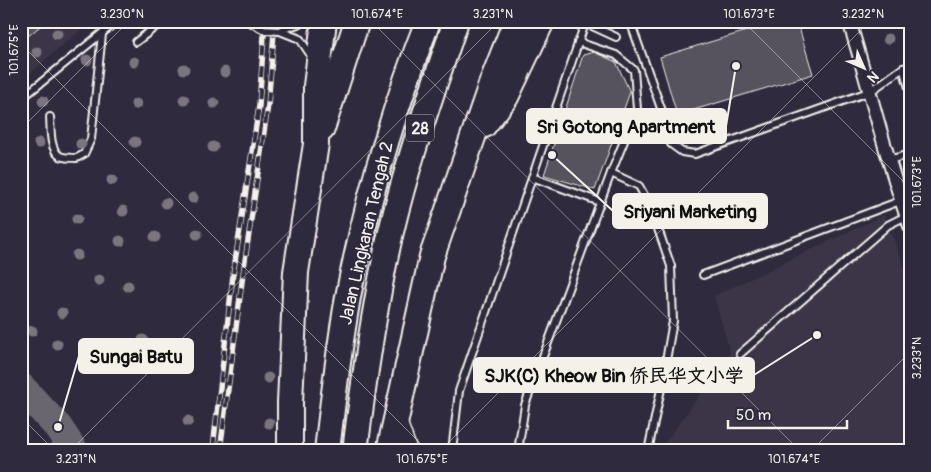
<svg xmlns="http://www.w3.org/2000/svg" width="931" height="472" viewBox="0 0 931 472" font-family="Pangolin,'LXGW WenKai TC',sans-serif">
<rect width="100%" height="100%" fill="#2f2a3d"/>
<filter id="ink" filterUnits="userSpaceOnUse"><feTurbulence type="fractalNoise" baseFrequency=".02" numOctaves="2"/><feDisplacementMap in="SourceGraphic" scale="10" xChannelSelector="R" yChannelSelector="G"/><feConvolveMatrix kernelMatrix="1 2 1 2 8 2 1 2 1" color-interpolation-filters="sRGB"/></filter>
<g filter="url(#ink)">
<g fill="#3b3647">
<path d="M 21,21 L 91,21 L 21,81 Z"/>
<path d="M 884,215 L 910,282 L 910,451 L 659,451 L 730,353 L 714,296 Z"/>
</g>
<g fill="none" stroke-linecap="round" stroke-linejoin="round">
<path stroke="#6a6670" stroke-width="29" d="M 21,387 L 58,427 L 74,451"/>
</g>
<g fill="#56525f" stroke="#f4f1e8">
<path d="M 21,21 L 45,21 L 45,22 L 21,42 Z"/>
<path d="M 780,21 L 797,21 L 813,74 L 677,115 L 660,57 Z"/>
<path d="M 594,52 L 616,62 L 630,92 L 595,190 L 544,175 L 583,55 Z"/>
</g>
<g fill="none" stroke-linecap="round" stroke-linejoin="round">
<defs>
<g id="lane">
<path d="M 630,21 L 662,111 L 671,144 L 682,152 L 695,154 L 871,91 L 903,68 L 910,66"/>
<path d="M 281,30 L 306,21"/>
<path d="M 280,31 L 300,39 L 312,57"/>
<path d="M 136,42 L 163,21"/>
<path d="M 903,68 L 910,91"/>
<path d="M 21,99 L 117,21"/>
<path d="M 50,117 C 51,128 49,149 60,156 C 64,158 72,158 77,158 L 84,154 L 91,139 L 102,34"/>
<path d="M 889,160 L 910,154"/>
<path d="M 611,173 L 639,186 L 650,206 L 671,266 L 673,321 L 661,389 L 648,451"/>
<path d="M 532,177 L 600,202"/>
<path d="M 703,275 L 900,201 L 907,200 L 910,201"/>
<path d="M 740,354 L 888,225 L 906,216"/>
<path d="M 452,451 L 459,391 L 583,29 L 586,25 L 590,25 L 616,37"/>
<path d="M 518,451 L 525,405 L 611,173 L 637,109 L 634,70 L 616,55 L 578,42"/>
</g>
<path id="street" d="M 849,21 C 870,89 886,159 910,226"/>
<path id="secondary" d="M 396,418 L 408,451"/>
<g id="highway">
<path d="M 484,125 L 506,97 L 542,21"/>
<path d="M 322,129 L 357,21"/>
<path d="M 290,451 L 290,402 L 296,272 L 316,144 L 316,86 L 324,21"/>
<path d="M 327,451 C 333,399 339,348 348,297 C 366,203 393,110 428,21"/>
<path d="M 355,451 C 364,379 374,307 390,236 C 407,163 432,92 456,21"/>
<path d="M 389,451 L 432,256 L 492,82 L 516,21"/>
</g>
</defs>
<use href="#lane" stroke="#f4f1e8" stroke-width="10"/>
<use href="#street" stroke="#f4f1e8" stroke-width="16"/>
<use href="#secondary" stroke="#f4f1e8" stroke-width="21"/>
<use href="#highway" stroke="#f4f1e8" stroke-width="28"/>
<use href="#lane" stroke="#2f2a3d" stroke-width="6"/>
<use href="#street" stroke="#2f2a3d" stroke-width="12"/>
<use href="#secondary" stroke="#2f2a3d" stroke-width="18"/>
<use href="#highway" stroke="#2f2a3d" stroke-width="24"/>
<defs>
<g id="rail">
<path d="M 213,448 L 233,275 L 259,106 L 265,21"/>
<path d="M 220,451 L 243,274 L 268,105 L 275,21"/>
</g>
</defs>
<use href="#rail" stroke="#f4f1e8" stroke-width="5.5"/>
<use href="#rail" stroke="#2f2a3d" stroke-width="4" stroke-dasharray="11" stroke-linecap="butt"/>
<defs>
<path id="lane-bridge" d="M 248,21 L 264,30 L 280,31"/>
</defs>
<use href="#lane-bridge" stroke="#f4f1e8" stroke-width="10" stroke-linecap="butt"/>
<use href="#lane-bridge" stroke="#2f2a3d" stroke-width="6"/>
</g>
<g fill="#7a757e">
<circle cx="57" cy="34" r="5.5"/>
<circle cx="888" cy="39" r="5.5"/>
<circle cx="37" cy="52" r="5.5"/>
<circle cx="87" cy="60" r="5.5"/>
<circle cx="134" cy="62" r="5.5"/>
<circle cx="184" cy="69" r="5.5"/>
<circle cx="225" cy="72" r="5.5"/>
<circle cx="184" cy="100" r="5.5"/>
<circle cx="43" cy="101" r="5.5"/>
<circle cx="214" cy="103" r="5.5"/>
<circle cx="136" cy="104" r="5.5"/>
<circle cx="135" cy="142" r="5.5"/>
<circle cx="39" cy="143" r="5.5"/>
<circle cx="81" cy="144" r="5.5"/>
<circle cx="213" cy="147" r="5.5"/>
<circle cx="112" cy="180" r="5.5"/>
<circle cx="193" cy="198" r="5.5"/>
<circle cx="166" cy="203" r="5.5"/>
<circle cx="123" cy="211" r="5.5"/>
<circle cx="77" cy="219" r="5.5"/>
<circle cx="197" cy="234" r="5.5"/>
<circle cx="155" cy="237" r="5.5"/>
<circle cx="120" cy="241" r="5.5"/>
<circle cx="77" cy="255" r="5.5"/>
<circle cx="99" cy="280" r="5.5"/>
<circle cx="128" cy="286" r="5.5"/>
<circle cx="62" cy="313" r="5.5"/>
<circle cx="32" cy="331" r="5.5"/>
<circle cx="143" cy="340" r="5.5"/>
<circle cx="57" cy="344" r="5.5"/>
<circle cx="268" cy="378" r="5.5"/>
<circle cx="188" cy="421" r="5.5"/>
<circle cx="269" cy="423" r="5.5"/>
</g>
</g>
<path fill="none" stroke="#f4f1e8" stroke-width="1" stroke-opacity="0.45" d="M 371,21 L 800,451M 743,21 L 910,188M 21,44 L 428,451M 21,129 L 129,21M 21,417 L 55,451M 70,451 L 499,21M 440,451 L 870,21M 811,451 L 910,352"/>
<g text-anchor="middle" stroke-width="4" stroke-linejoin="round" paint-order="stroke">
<rect fill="#2f2a3d" stroke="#b9b5b5" stroke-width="1" x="406" y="114.5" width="28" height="27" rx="4"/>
<g font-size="16" font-weight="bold" fill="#f4f1e8">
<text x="420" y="134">28</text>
</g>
<g font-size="18" fill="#f4f1e8" stroke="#2f2a3d">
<text transform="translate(366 233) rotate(-77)" y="6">Jalan Lingkaran Tengah 2</text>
</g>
</g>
<path fill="none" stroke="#f4f1e8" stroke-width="2" d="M736 66L726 126M552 155L613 211M58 427L79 356M817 335L754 375"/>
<g fill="#f4f1e8" stroke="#2f2a3d" stroke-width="2">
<circle cx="736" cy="66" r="5"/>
<circle cx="552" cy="155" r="5"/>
<circle cx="58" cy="427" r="5"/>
<circle cx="817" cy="335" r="5"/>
</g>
<g fill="#f4f1e8" stroke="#f4f1e8" stroke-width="2">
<rect x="527" y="109" width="199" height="34" rx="5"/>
<rect x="613" y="194" width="154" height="34" rx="5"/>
<rect x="79" y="339" width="114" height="34" rx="5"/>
<rect x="474" y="358" width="280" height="34" rx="5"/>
</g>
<g font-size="19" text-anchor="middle" font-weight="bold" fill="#111">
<text x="626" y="133">Sri Gotong Apartment</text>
<text x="690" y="218">Sriyani Marketing</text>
<text x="136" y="363">Sungai Batu</text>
<text x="614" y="382">SJK(C) Kheow Bin 侨民华文小学</text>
</g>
<rect width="931" height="472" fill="none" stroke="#2f2a3d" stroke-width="55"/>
<g transform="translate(864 68) rotate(135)" stroke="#2f2a3d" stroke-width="4" paint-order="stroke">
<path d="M0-4L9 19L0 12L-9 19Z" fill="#f4f1e8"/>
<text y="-8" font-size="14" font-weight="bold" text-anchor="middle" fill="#f4f1e8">N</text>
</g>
<path d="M728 420v8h119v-8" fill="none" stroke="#f4f1e8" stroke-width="2.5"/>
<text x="736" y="420" font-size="15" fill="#f4f1e8" stroke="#2f2a3d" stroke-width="4" paint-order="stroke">50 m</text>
<rect x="28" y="28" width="876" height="416" fill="none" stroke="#f4f1e8" stroke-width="2"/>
<g font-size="12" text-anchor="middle" fill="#f4f1e8">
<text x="122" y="18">3.230°N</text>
<text x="377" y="18">101.674°E</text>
<text x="493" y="18">3.231°N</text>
<text x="749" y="18">101.673°E</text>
<text x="863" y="18">3.232°N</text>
<text transform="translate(14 50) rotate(-90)" y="4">101.675°E</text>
<text transform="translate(917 182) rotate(-90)" y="4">101.673°E</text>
<text transform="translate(917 358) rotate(-90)" y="4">3.233°N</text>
<text x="76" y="463">3.231°N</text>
<text x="422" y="463">101.675°E</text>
<text x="794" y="463">101.674°E</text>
</g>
</svg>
